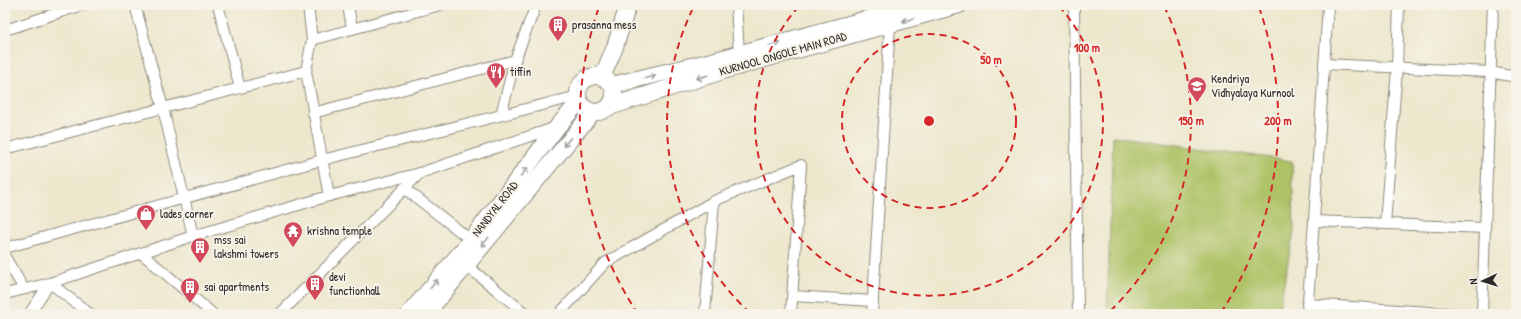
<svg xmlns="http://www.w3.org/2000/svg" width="1521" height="319" viewBox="0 0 1521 319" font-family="'Patrick Hand',sans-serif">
<rect width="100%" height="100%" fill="#f7f3e8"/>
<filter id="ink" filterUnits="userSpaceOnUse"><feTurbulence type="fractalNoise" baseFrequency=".025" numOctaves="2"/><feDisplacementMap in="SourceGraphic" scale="8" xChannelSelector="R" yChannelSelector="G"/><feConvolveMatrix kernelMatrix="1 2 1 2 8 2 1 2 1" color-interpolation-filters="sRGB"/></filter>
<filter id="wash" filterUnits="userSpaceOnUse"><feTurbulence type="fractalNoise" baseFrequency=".012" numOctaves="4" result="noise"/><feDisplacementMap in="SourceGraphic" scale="16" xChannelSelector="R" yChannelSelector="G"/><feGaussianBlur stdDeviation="0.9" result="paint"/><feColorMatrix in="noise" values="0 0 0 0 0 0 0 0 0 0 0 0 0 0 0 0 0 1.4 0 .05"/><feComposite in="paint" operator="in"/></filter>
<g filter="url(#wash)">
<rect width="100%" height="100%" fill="#ede7cd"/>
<path fill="#aec266" stroke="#6c7648" d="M 1113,136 L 1292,161 L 1294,231 L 1278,314 L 1107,314 Z"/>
</g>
<g filter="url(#ink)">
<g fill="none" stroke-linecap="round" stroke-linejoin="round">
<defs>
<g id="street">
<path d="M 135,5 L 163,108 L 193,236"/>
<path d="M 218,5 L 240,88"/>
<path d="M 308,5 L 312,40 L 306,71 L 329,196"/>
<path d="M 348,5 L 352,29"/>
<path d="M 736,5 L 739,54"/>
<path d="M 1074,5 L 1078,314"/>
<path d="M 5,30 L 82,5"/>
<path d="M 312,40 L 440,5"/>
<path d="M 1324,64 L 1490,72 L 1516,77"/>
<path d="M 313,113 L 515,60"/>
<path d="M 501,115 L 515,60 L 536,5"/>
<path d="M 5,149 L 306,71"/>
<path d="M 404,188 L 471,240"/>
<path d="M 1314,221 L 1485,228"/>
<path d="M 1385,224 L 1397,68 L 1399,5"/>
<path d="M 5,248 L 322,160 L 578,96"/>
<path d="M 141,253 L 213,314"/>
<path d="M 5,257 L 24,289"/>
<path d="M 466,265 L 526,314"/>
<path d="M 5,294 L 50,283 L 193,236 L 329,196 L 420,173 L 557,127"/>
<path d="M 793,296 L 873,301"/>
<path d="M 1307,304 L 1459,314"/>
<path d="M 29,314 L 50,283 L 90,314"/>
<path d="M 280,314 L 420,173"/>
<path d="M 559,314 L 605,263 L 714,201 L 801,165 L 791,314"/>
<path d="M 705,314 L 714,201"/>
<path d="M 872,314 L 890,25"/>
<path d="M 1307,314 L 1314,221 L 1328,5"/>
<path d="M 1482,314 L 1493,5"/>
</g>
<g id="primary">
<circle cx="596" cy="94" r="18"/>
<path d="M 602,77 L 615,47 L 628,5"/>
<path d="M 612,85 L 716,60 L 919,5"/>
<path d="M 609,107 L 729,69 L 959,5"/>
<path d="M 409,314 L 471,240 L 558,126 L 579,102"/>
<path d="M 426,314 L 593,112"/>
</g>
</defs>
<use href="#street" stroke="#8c897c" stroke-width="12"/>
<use href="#primary" stroke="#8c897c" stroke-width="18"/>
<use href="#street" stroke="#fff" stroke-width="10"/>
<use href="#primary" stroke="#fff" stroke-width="16"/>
</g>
<defs><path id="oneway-shaft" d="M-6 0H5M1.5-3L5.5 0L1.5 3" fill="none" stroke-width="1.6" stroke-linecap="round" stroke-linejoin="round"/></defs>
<g stroke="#a0a0a0">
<use href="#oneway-shaft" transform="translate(908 20) rotate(164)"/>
<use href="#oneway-shaft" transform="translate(775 44) rotate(-15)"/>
<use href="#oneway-shaft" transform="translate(650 77) rotate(-14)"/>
<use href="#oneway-shaft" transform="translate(702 77) rotate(163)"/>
<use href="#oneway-shaft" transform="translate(567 142) rotate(130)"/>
<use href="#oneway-shaft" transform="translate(524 172) rotate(-52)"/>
<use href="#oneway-shaft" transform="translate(485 242) rotate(129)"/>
<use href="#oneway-shaft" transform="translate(434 284) rotate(-50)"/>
</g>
</g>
<g fill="none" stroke="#d62828" stroke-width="2" stroke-dasharray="7 5">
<circle cx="929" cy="121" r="87"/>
<path d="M1059 6A174 174 0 1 1 799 6"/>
<path d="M750 313A262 262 0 0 1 694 6M1164 6A262 262 0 0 1 1108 313"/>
<path d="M638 314A349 349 0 0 1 599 7M1259 7A349 349 0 0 1 1220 314"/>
</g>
<defs>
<symbol id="building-pin" viewBox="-11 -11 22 30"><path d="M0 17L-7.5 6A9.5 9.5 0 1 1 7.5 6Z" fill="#d1495b" stroke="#f7f3e8"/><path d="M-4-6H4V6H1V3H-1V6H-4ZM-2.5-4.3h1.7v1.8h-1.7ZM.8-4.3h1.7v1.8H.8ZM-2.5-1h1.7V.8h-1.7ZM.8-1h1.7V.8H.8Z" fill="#fff"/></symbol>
<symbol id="restaurant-pin" viewBox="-11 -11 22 30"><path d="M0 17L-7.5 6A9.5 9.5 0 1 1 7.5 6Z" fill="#d1495b" stroke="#f7f3e8"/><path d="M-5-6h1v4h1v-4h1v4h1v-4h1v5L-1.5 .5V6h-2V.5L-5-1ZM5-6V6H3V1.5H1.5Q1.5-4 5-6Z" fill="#fff"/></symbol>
<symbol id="school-pin" viewBox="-11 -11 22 30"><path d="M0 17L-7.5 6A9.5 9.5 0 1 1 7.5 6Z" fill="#d1495b" stroke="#f7f3e8"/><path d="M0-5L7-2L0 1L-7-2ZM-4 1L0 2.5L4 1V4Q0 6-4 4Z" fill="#fff"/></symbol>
<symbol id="shop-pin" viewBox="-11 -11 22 30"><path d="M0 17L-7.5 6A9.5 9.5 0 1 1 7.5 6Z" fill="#d1495b" stroke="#f7f3e8"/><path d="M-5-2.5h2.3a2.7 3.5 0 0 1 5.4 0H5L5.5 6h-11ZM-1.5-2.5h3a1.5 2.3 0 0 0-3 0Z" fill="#fff"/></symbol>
<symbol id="temple-pin" viewBox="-11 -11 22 30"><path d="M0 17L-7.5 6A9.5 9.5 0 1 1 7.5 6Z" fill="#d1495b" stroke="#f7f3e8"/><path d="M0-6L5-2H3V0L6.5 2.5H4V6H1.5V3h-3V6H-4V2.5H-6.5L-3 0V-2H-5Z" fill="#fff"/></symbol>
</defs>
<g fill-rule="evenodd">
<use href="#building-pin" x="547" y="14" width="22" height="30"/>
<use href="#restaurant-pin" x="485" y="61" width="22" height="30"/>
<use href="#school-pin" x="1186" y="75" width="22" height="30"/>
<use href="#shop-pin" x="135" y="203" width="22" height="30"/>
<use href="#temple-pin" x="282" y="220" width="22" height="30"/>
<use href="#building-pin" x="189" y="236" width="22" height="30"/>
<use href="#building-pin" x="304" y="273" width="22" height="30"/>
<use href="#building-pin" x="179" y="276" width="22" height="30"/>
</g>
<g text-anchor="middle" stroke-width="4" stroke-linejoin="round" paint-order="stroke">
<g font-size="12" fill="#2b2b2b" stroke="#f7f3e8" text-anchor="start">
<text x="572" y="29">prasanna mess</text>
<text x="510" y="76">tiffin</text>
<text x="1211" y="83">Kendriya<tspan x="1211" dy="14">Vidhyalaya Kurnool</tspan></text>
<text x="160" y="218">lades corner</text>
<text x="307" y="235">krishna temple</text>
<text x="214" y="244">mss sai<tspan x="214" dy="14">lakshmi towers</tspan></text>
<text x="329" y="281">devi<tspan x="329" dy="14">functionhall</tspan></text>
<text x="204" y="291">sai apartments</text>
</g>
<g font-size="12" fill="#2b2b2b" stroke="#f7f3e8">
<text transform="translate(783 54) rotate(-16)" y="4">KURNOOL ONGOLE MAIN ROAD</text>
<text transform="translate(495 209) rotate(-52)" y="4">NANDYAL ROAD</text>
</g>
</g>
<circle cx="929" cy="121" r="6" fill="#d62828" stroke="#f7f3e8" stroke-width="2"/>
<g font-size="12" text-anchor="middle" font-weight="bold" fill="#d62828" stroke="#f7f3e8" stroke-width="4" stroke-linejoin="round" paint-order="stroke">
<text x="1087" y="52">100 m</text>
<text x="991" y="64">50 m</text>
<text x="1191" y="125">150 m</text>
<text x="1278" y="125">200 m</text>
</g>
<rect width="1521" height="319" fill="none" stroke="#f7f3e8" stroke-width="20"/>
<g transform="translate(1483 281) rotate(266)" stroke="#f7f3e8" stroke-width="3" paint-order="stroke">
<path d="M0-3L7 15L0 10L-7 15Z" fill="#2b2b2b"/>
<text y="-6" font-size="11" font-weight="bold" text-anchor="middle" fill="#2b2b2b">N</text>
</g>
</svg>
